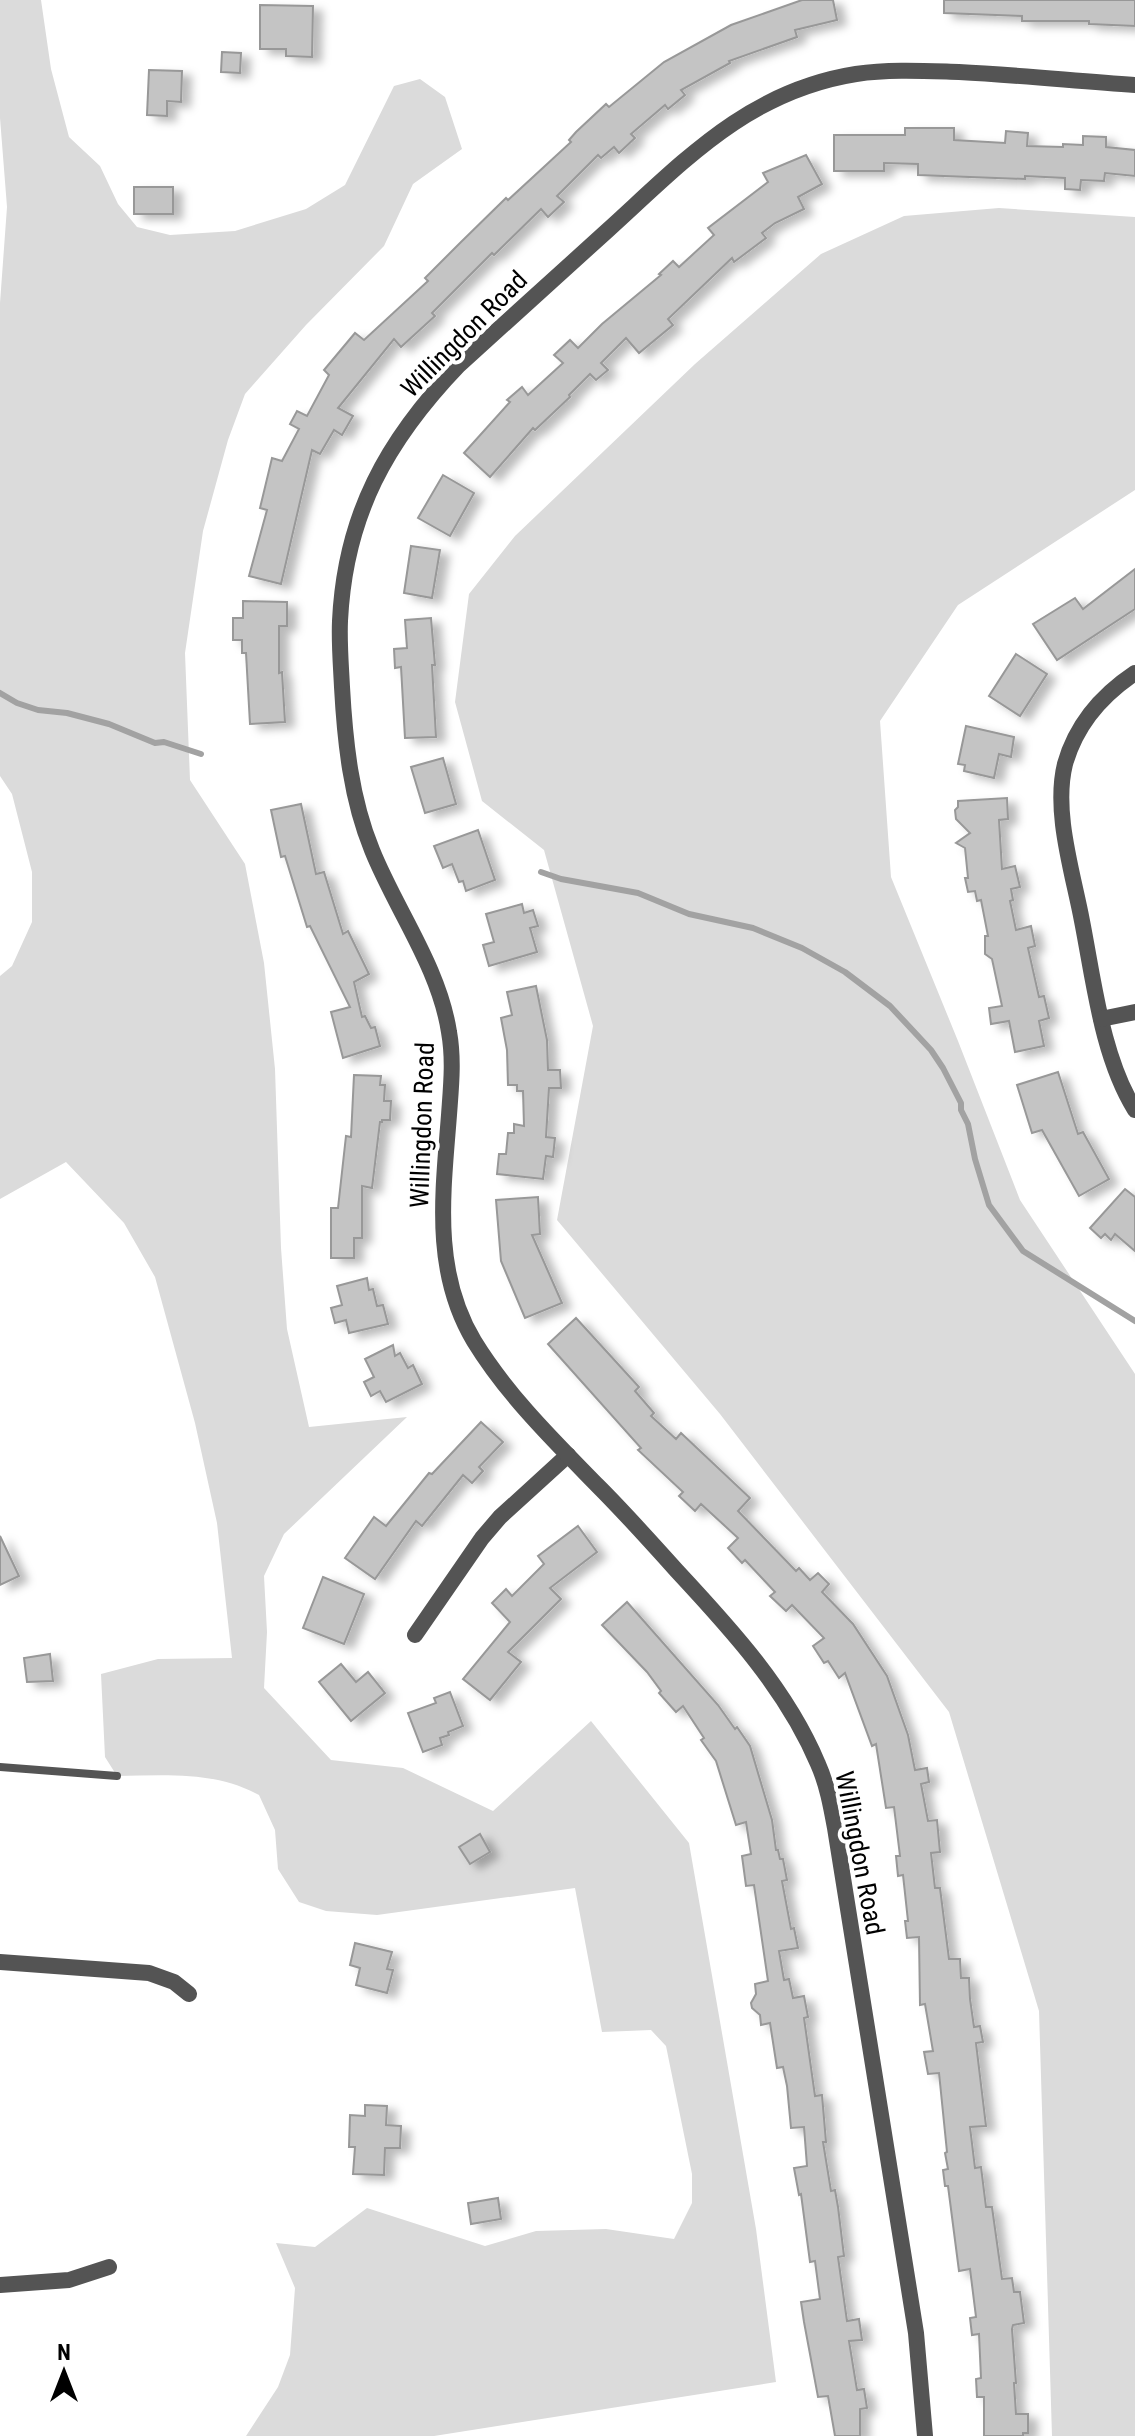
<svg xmlns="http://www.w3.org/2000/svg" width="1135" height="2436" viewBox="0 0 1135 2436" font-family="'Roboto Condensed',sans-serif">
<defs>
<filter id="shadow"><feDropShadow dx="9" dy="5" stdDeviation="4" flood-color="#0004"/></filter>
</defs>
<rect width="100%" height="100%" fill="#fff"/>
<g fill="#dbdbdb">
<path d="M 0,0 L 41,0 L 51,69 L 69,137 L 100,166 L 118,204 L 137,227 L 170,235 L 235,231 L 306,209 L 345,185 L 394,86 L 420,79 L 445,97 L 462,149 L 413,184 L 384,246 L 306,325 L 245,394 L 228,440 L 203,531 L 185,653 L 190,780 L 245,864 L 264,963 L 275,1069 L 281,1248 L 287,1329 L 309,1427 L 407,1417 L 284,1534 L 264,1576 L 267,1632 L 264,1688 L 331,1760 L 403,1768 L 493,1811 L 591,1721 L 689,1843 L 756,2229 L 776,2382 L 434,2436 L 246,2436 L 278,2387 L 290,2355 L 295,2288 L 276,2243 L 315,2247 L 367,2208 L 485,2246 L 536,2231 L 606,2229 L 674,2239 L 692,2203 L 692,2174 L 666,2046 L 651,2030 L 602,2032 L 575,1888 L 377,1915 L 326,1911 L 299,1902 L 278,1869 L 275,1830 L 259,1795 C 215,1771 166,1775 117,1776 L 105,1757 L 101,1674 L 158,1659 L 232,1658 L 217,1523 L 195,1423 L 155,1277 L 124,1223 L 66,1162 L 0,1199 L 0,976 L 12,966 L 32,922 L 32,872 L 12,794 L 0,776 L 0,303 L 7,207 L 0,118 Z"/>
<path d="M 999,208 L 1135,217 L 1135,490 L 958,605 L 880,721 L 891,877 L 958,1041 L 1020,1200 L 1135,1374 L 1135,2436 L 1052,2436 L 1039,2011 L 949,1712 L 720,1414 L 557,1220 L 593,1026 L 544,850 L 482,801 L 455,702 L 469,594 L 515,536 L 695,364 L 821,254 L 904,216 Z"/>
</g>
<g fill="none" stroke-linecap="round" stroke-linejoin="round">
<g stroke="#a2a2a2" stroke-width="6">
<path d="M 0,693 L 17,703 L 38,710 L 67,713 L 109,724 L 155,743 L 164,742 L 201,754"/>
<path d="M 541,872 L 561,879 L 638,893 L 689,914 L 753,928 L 802,948 L 845,972 L 890,1006 L 931,1050 L 943,1068 L 961,1103 L 961,1110 L 968,1124 L 975,1159 L 989,1205 L 1023,1251 L 1135,1321"/>
</g>
</g>
<g fill="#c4c4c4" stroke="#989898" stroke-width="2" filter="url(#shadow)">
<path d="M 802,0 L 833,0 L 837,20 L 795,30 L 797,37 L 729,61 L 730,63 L 681,90 L 685,95 L 668,109 L 665,105 L 631,134 L 635,138 L 619,153 L 614,147 L 601,158 L 598,155 L 557,196 L 564,202 L 548,217 L 541,209 L 494,255 L 492,253 L 432,313 L 435,316 L 401,347 L 394,339 L 338,408 L 353,416 L 342,435 L 334,430 L 320,454 L 312,450 L 281,584 L 249,576 L 267,510 L 260,508 L 272,458 L 282,461 L 299,429 L 290,424 L 297,411 L 307,416 L 329,375 L 324,370 L 355,333 L 364,340 L 428,281 L 425,278 L 460,243 L 506,198 L 508,200 L 571,142 L 569,140 L 576,132 L 606,104 L 609,107 L 664,62 L 731,25 Z"/>
<path d="M 944,0 L 1135,0 L 1135,26 L 1089,24 L 1089,21 L 1022,21 L 1022,16 L 944,13 Z"/>
<path d="M 260,5 L 313,6 L 312,57 L 286,56 L 286,49 L 260,49 Z"/>
<path d="M 222,52 L 241,53 L 240,73 L 221,72 Z"/>
<path d="M 149,70 L 182,71 L 181,102 L 167,101 L 167,116 L 147,115 Z"/>
<path d="M 905,128 L 954,128 L 954,140 L 1005,143 L 1006,131 L 1028,133 L 1027,146 L 1063,147 L 1063,144 L 1083,145 L 1083,136 L 1106,137 L 1106,147 L 1135,150 L 1135,176 L 1105,173 L 1104,181 L 1081,180 L 1080,190 L 1065,189 L 1065,178 L 1025,176 L 1025,179 L 918,175 L 918,164 L 884,163 L 884,171 L 834,171 L 834,135 L 905,135 Z"/>
<path d="M 806,155 L 822,184 L 798,197 L 804,209 L 775,223 L 762,233 L 766,238 L 734,262 L 732,258 L 668,319 L 673,325 L 639,353 L 626,338 L 601,363 L 608,370 L 596,380 L 590,374 L 569,395 L 570,397 L 535,430 L 533,428 L 490,477 L 464,453 L 510,402 L 507,400 L 522,387 L 528,395 L 563,363 L 554,355 L 570,340 L 578,348 L 602,324 L 661,275 L 659,274 L 673,261 L 679,267 L 714,235 L 708,228 L 768,182 L 763,173 Z"/>
<rect x="134" y="187" width="39" height="27"/>
<path d="M 443,475 L 474,493 L 450,536 L 418,518 Z"/>
<path d="M 411,546 L 440,550 L 432,598 L 404,593 Z"/>
<path d="M 1135,569 L 1135,609 L 1057,660 L 1033,624 L 1075,598 L 1083,609 Z"/>
<path d="M 243,601 L 287,602 L 287,626 L 279,626 L 279,673 L 282,672 L 285,722 L 250,724 L 246,653 L 242,653 L 242,640 L 233,640 L 233,618 L 243,618 Z"/>
<path d="M 431,618 L 435,665 L 432,665 L 436,737 L 405,738 L 401,667 L 395,668 L 394,649 L 407,648 L 405,620 Z"/>
<path d="M 1016,654 L 1047,674 L 1020,716 L 989,696 Z"/>
<path d="M 966,726 L 1014,737 L 1011,757 L 999,754 L 994,778 L 964,771 L 965,765 L 958,764 Z"/>
<path d="M 443,758 L 456,804 L 425,813 L 411,767 Z"/>
<path d="M 1007,798 L 1008,819 L 999,820 L 1002,869 L 1015,866 L 1020,887 L 1011,889 L 1013,900 L 1010,901 L 1016,930 L 1031,926 L 1035,946 L 1028,948 L 1039,997 L 1044,996 L 1049,1018 L 1039,1021 L 1044,1046 L 1015,1052 L 1009,1021 L 991,1024 L 989,1008 L 1002,1006 L 992,959 L 985,954 L 985,936 L 988,936 L 981,900 L 977,901 L 975,891 L 968,892 L 965,878 L 968,878 L 965,848 L 956,843 L 970,833 L 956,819 L 955,810 L 958,807 L 958,801 Z"/>
<path d="M 301,804 L 316,874 L 324,872 L 343,934 L 348,931 L 369,974 L 354,982 L 362,1017 L 365,1016 L 371,1028 L 375,1027 L 380,1046 L 343,1058 L 331,1012 L 350,1007 L 310,926 L 307,927 L 285,856 L 281,857 L 271,810 Z"/>
<path d="M 478,830 L 495,880 L 466,891 L 463,881 L 459,882 L 452,864 L 443,868 L 434,846 Z"/>
<path d="M 522,904 L 524,913 L 533,910 L 538,926 L 530,928 L 537,952 L 489,966 L 483,945 L 494,942 L 486,914 Z"/>
<path d="M 536,986 L 547,1040 L 548,1070 L 560,1070 L 561,1088 L 549,1088 L 546,1137 L 555,1138 L 553,1157 L 546,1156 L 543,1179 L 497,1174 L 499,1154 L 506,1154 L 508,1133 L 514,1133 L 514,1124 L 524,1126 L 523,1091 L 517,1091 L 517,1085 L 508,1085 L 507,1050 L 501,1018 L 512,1015 L 507,992 Z"/>
<path d="M 1058,1072 L 1078,1134 L 1083,1132 L 1109,1179 L 1079,1196 L 1042,1130 L 1032,1133 L 1017,1085 Z"/>
<path d="M 354,1075 L 381,1076 L 380,1085 L 385,1085 L 384,1101 L 391,1101 L 390,1120 L 382,1120 L 382,1122 L 380,1122 L 372,1188 L 362,1186 L 362,1238 L 354,1238 L 354,1258 L 331,1258 L 331,1208 L 338,1208 L 346,1136 L 351,1137 Z"/>
<path d="M 1125,1189 L 1135,1197 L 1135,1251 L 1115,1234 L 1111,1240 L 1105,1234 L 1101,1238 L 1090,1228 Z"/>
<path d="M 538,1197 L 540,1234 L 532,1235 L 562,1303 L 525,1318 L 501,1261 L 496,1200 Z"/>
<path d="M 367,1278 L 369,1290 L 373,1289 L 377,1306 L 383,1305 L 388,1324 L 349,1333 L 346,1320 L 335,1323 L 331,1308 L 342,1305 L 337,1286 Z"/>
<path d="M 576,1318 L 639,1387 L 635,1391 L 654,1413 L 651,1416 L 676,1439 L 681,1433 L 750,1498 L 738,1511 L 796,1571 L 799,1568 L 810,1580 L 818,1573 L 829,1584 L 822,1592 L 853,1624 L 887,1676 L 908,1735 L 915,1770 L 927,1768 L 929,1782 L 921,1784 L 928,1821 L 937,1820 L 940,1852 L 931,1853 L 935,1888 L 940,1888 L 949,1959 L 960,1959 L 961,1978 L 969,1978 L 970,1999 L 974,2027 L 980,2026 L 983,2042 L 976,2043 L 986,2126 L 970,2127 L 975,2168 L 981,2167 L 986,2207 L 992,2207 L 1002,2279 L 1012,2278 L 1014,2292 L 1020,2292 L 1024,2323 L 1013,2325 L 1012,2329 L 1016,2383 L 1014,2383 L 1016,2414 L 1028,2414 L 1028,2433 L 1023,2433 L 1023,2436 L 984,2436 L 984,2397 L 977,2397 L 976,2379 L 981,2378 L 979,2334 L 972,2335 L 970,2318 L 976,2317 L 970,2269 L 959,2271 L 948,2186 L 945,2186 L 943,2170 L 948,2169 L 945,2153 L 947,2152 L 939,2073 L 928,2074 L 924,2052 L 933,2051 L 925,2004 L 920,2005 L 919,1937 L 907,1938 L 905,1921 L 908,1921 L 903,1875 L 898,1876 L 896,1856 L 900,1856 L 894,1807 L 886,1808 L 876,1744 L 872,1746 L 845,1673 L 839,1678 L 828,1661 L 824,1663 L 813,1646 L 824,1638 L 792,1605 L 786,1611 L 770,1596 L 775,1592 L 745,1560 L 742,1563 L 728,1548 L 738,1538 L 701,1504 L 695,1511 L 679,1496 L 683,1492 L 638,1450 L 641,1448 L 548,1344 Z"/>
<path d="M 393,1345 L 395,1356 L 400,1353 L 408,1368 L 413,1365 L 422,1384 L 386,1402 L 380,1391 L 371,1396 L 364,1382 L 374,1377 L 365,1359 Z"/>
<path d="M 481,1422 L 503,1442 L 479,1467 L 483,1471 L 472,1483 L 463,1475 L 422,1526 L 416,1521 L 375,1579 L 345,1558 L 374,1517 L 386,1526 L 429,1473 L 432,1474 Z"/>
<path d="M 578,1526 L 597,1552 L 550,1588 L 561,1599 L 508,1652 L 521,1662 L 490,1700 L 463,1679 L 510,1622 L 492,1603 L 506,1589 L 512,1596 L 544,1564 L 538,1556 Z"/>
<path d="M 0,1536 L 19,1576 L 0,1585 Z"/>
<path d="M 323,1577 L 364,1594 L 344,1644 L 303,1628 Z"/>
<path d="M 627,1602 L 718,1705 L 735,1729 L 737,1727 L 750,1746 L 772,1820 L 776,1850 L 778,1850 L 780,1859 L 783,1859 L 787,1880 L 782,1881 L 791,1929 L 794,1928 L 798,1948 L 779,1951 L 784,1980 L 789,1979 L 793,1998 L 804,1996 L 808,2017 L 804,2018 L 815,2096 L 822,2095 L 826,2142 L 823,2142 L 831,2191 L 835,2190 L 838,2207 L 844,2256 L 838,2257 L 847,2321 L 859,2319 L 862,2340 L 849,2341 L 857,2390 L 864,2389 L 867,2408 L 860,2409 L 860,2436 L 835,2436 L 828,2396 L 818,2397 L 804,2322 L 801,2302 L 820,2299 L 815,2261 L 810,2262 L 801,2194 L 799,2195 L 794,2168 L 807,2166 L 804,2127 L 791,2128 L 787,2086 L 783,2067 L 777,2068 L 770,2023 L 761,2025 L 760,2015 L 752,2008 L 751,2003 L 756,1994 L 755,1984 L 768,1981 L 754,1885 L 746,1886 L 742,1856 L 751,1854 L 746,1822 L 736,1825 L 716,1761 L 701,1740 L 704,1738 L 683,1706 L 676,1712 L 659,1693 L 661,1691 L 647,1672 L 602,1625 Z"/>
<path d="M 50,1654 L 53,1681 L 27,1682 L 24,1658 Z"/>
<path d="M 341,1664 L 356,1682 L 368,1672 L 385,1693 L 351,1721 L 319,1682 Z"/>
<path d="M 450,1692 L 463,1726 L 448,1732 L 449,1735 L 440,1738 L 442,1745 L 423,1752 L 408,1713 L 436,1703 L 434,1698 Z"/>
<path d="M 480,1834 L 490,1852 L 470,1864 L 459,1847 Z"/>
<path d="M 355,1943 L 392,1952 L 387,1969 L 393,1970 L 387,1993 L 356,1985 L 360,1968 L 350,1965 Z"/>
<path d="M 365,2105 L 387,2106 L 386,2125 L 401,2126 L 400,2148 L 385,2148 L 384,2175 L 353,2174 L 355,2147 L 349,2147 L 350,2115 L 365,2116 Z"/>
<path d="M 498,2198 L 501,2219 L 471,2224 L 468,2203 Z"/>
</g>
<g fill="none" stroke-linecap="round" stroke-linejoin="round">
<path stroke="#545454" stroke-width="8" d="M 0,1767 L 117,1776"/>
<g stroke="#545454" stroke-width="16">
<path d="M 1135,673 C 1102,695 1076,725 1065,764 C 1053,812 1073,873 1082,921 C 1094,982 1102,1057 1135,1110"/>
<path d="M 1101,1019 L 1135,1012"/>
<path d="M 415,1635 L 482,1538 L 500,1517 L 568,1455"/>
<path d="M 0,1962 L 149,1973 L 174,1982 L 189,1994"/>
<path d="M 0,2285 L 69,2280 L 109,2267"/>
<path d="M 925,2436 L 916,2333 L 835,1828 C 831,1806 827,1784 818,1764 C 787,1690 731,1629 677,1571 C 651,1542 625,1513 598,1486 C 554,1441 507,1395 474,1341 C 432,1271 443,1193 449,1115 C 451,1087 454,1060 449,1032 C 439,967 396,910 372,850 C 351,799 345,742 342,687 C 341,666 339,643 340,621 C 345,515 387,440 459,365 C 509,320 558,275 608,230 C 684,161 748,91 856,74 C 890,69 925,71 959,72 C 1018,75 1076,81 1135,85"/>
</g>
</g>
<g text-anchor="middle" stroke-width="8" stroke-linejoin="round" paint-order="stroke">
<g font-size="26" fill="#000" stroke="#fff">
<text transform="translate(464 334) rotate(-45)" y="9">Willingdon Road</text>
<text transform="translate(422 1125) rotate(-88)" y="9">Willingdon Road</text>
<text transform="translate(860 1853) rotate(79)" y="9">Willingdon Road</text>
</g>
</g>
<g transform="translate(64 2372)" stroke="#ffffff" stroke-width="6" paint-order="stroke">
<path d="M0-6L14 30L0 20L-14 30Z" fill="#000000"/>
<text y="-12" font-size="22" font-weight="bold" text-anchor="middle" fill="#000000">N</text>
</g>
</svg>
